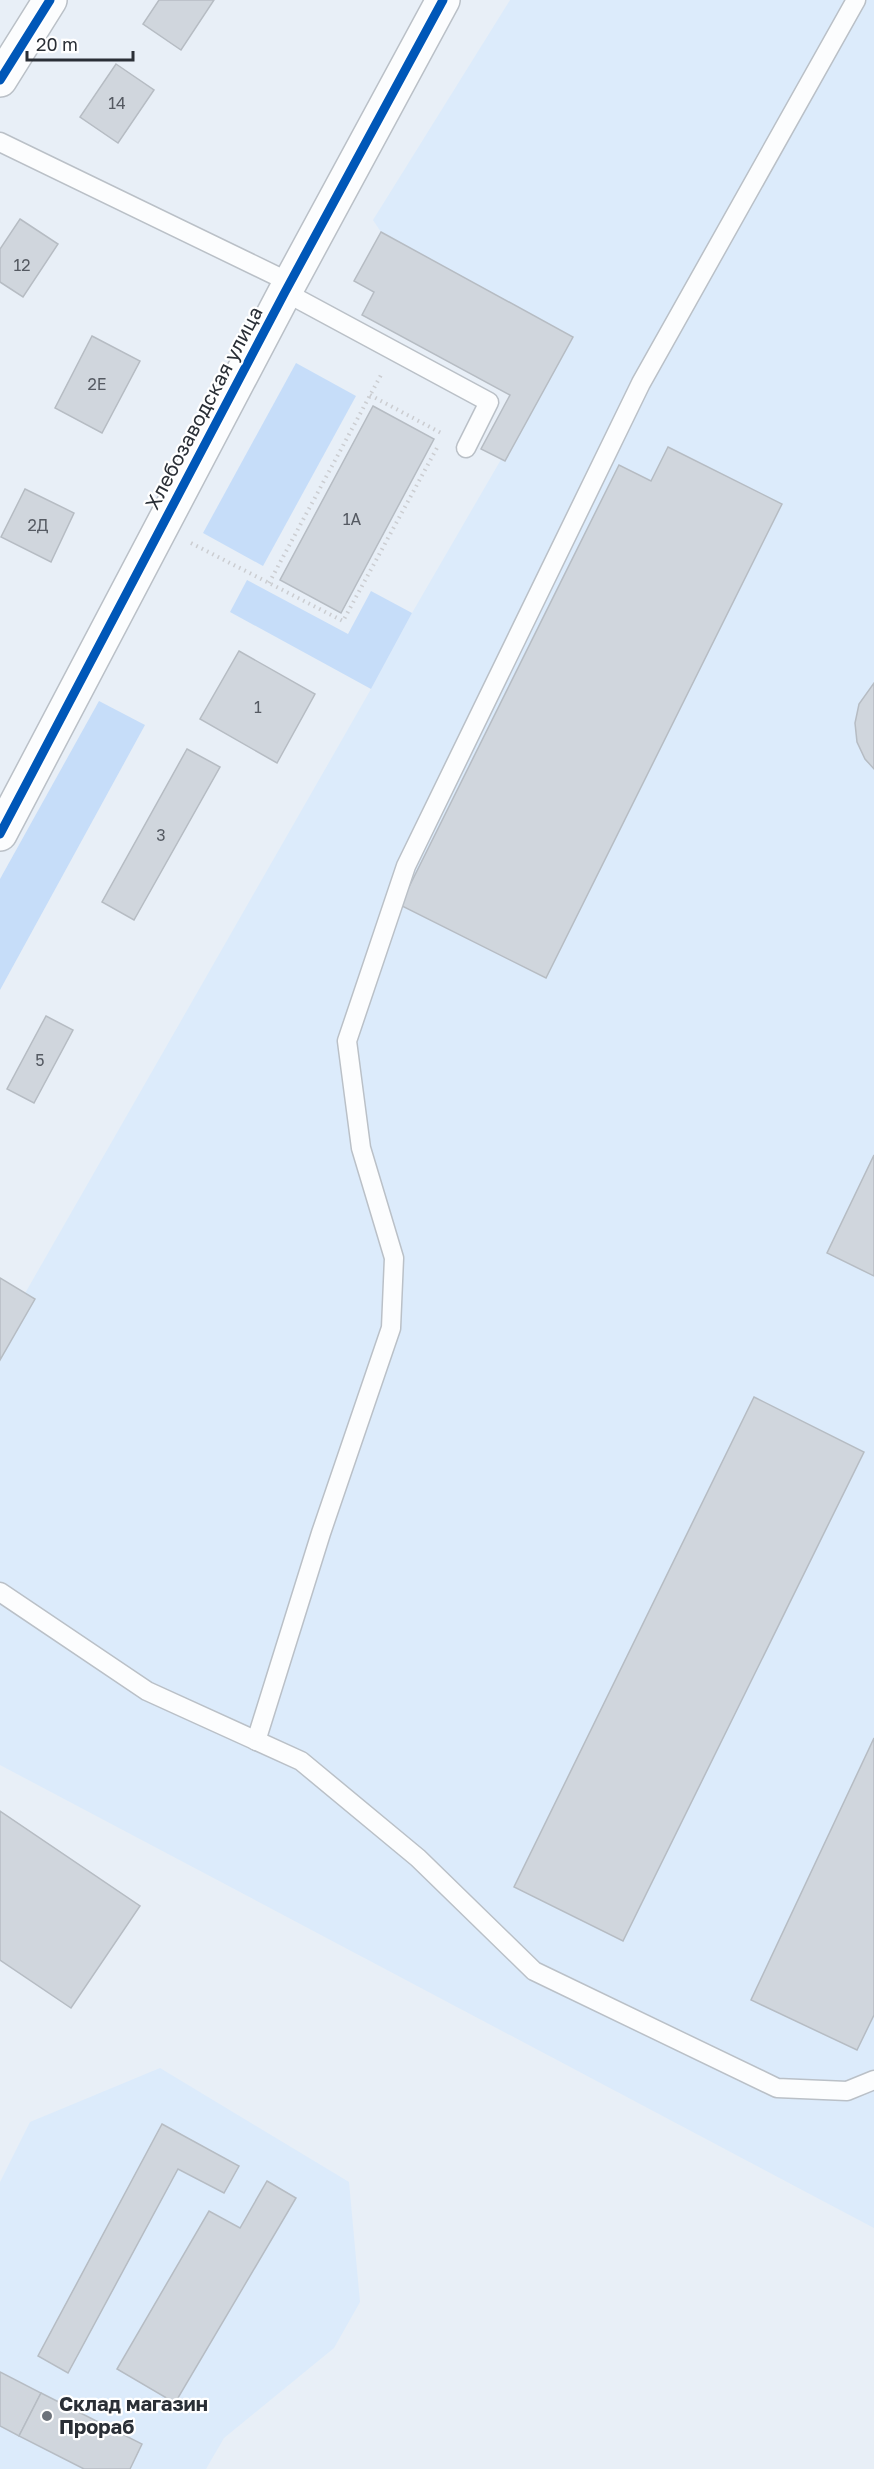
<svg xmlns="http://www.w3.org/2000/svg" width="874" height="2469" viewBox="0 0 874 2469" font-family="'Golos Text',sans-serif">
<rect width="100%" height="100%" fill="#e8eff7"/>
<g fill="#dcebfb">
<path d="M 510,0 L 874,0 L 874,2228 L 0,1765 L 0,1337 L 371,689 L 412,613 L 572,337 L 381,232 L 373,220 Z"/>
<path d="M 160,2068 L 349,2182 L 360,2302 L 334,2348 L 224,2438 L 206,2469 L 0,2469 L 0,2182 L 30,2122 Z"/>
</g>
<g fill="#c6ddf9">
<path d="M 296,363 L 356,396 L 263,566 L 203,533 Z"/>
<path d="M 247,580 L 348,634 L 371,591 L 412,613 L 371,689 L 230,612 Z"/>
<path d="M 99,701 L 145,725 L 0,990 L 0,879 Z"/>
</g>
<g fill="#d0d6dd" stroke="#b6bcc3" stroke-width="1.5">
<path d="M 159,0 L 214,0 L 181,50 L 143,24 Z"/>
<path d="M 116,64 L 154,90 L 118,143 L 80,117 Z"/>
<path d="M 20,219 L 58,244 L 23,297 L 0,282 L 0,249 Z"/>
<path d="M 381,232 L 573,337 L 505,461 L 481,449 L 510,395 L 362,315 L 374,292 L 354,281 Z"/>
<path d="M 92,336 L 140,361 L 102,433 L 55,408 Z"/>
<path d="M 373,406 L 434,439 L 341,613 L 280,580 Z"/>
<path d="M 668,447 L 782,504 L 546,978 L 400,905 L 619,465 L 651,481 Z"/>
<path d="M 25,489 L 74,513 L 51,562 L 1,537 Z"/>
<path d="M 239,651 L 315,694 L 277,763 L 200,719 Z"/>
<path d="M 874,683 L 874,769 L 865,759 L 857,742 L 855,723 L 859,704 Z"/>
<path d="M 187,749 L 220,767 L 134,920 L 102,902 Z"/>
<path d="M 46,1016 L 73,1030 L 34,1103 L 7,1089 Z"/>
<path d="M 874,1155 L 874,1276 L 827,1253 Z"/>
<path d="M 0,1278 L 35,1299 L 0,1360 Z"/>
<path d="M 754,1397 L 864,1452 L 623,1941 L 514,1887 Z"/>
<path d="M 874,1738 L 874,2015 L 857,2050 L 751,2000 Z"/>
<path d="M 0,1811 L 140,1906 L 71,2008 L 0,1960 Z"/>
<path d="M 162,2124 L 239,2166 L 224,2193 L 178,2169 L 68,2373 L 38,2356 Z"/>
<path d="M 267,2181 L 296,2198 L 175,2403 L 117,2369 L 209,2211 L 240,2228 Z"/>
<path d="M 0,2372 L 41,2393 L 19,2436 L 0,2426 Z"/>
<path d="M 41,2393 L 142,2444 L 130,2469 L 84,2469 L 19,2436 Z"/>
</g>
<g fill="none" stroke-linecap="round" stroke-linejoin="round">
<defs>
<g id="service">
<path d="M 0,142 L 291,283"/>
<path d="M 285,292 L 489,402 L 466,448"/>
<path d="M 0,1592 L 147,1691 L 301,1761 L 418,1858 L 534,1971 L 777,2088 L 847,2091 L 874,2080"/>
<path d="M 256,1741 L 321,1533 L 391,1328 L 394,1258 L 361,1148 L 347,1041 L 406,866 L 641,383 L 856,0"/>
</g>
<g id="minor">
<path d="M 0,80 L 50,0"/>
<path d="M 0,834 L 285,292 L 443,0"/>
</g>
</defs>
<use href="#service" stroke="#bac0c7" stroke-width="21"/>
<use href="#minor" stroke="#bac0c7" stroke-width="36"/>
<g stroke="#cbcdd1" stroke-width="4" stroke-dasharray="1.5 4.5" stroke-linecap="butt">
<path d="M 370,395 L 443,434"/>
<path d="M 191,543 L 343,621 L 438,446"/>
<path d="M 269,583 L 381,375"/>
</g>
<use href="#service" stroke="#fcfdfe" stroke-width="18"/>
<use href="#minor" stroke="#fcfdfe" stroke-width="33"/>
<defs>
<g id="cycleway">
<path d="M 0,80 L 50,0"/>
<path d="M 0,834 L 285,292 L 443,0"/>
</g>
</defs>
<use href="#cycleway" stroke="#fff" stroke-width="13"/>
<use href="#cycleway" stroke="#0057b8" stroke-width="9"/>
</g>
<circle fill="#6c727a" stroke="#fff" stroke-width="2" cx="47" cy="2416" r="6"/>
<g text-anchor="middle" stroke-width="4.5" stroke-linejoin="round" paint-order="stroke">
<g font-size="16" fill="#555a62">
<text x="117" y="109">14</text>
<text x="22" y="271">12</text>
<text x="97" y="390">2Е</text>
<text x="352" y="525">1А</text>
<text x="38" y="531">2Д</text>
<text x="258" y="713">1</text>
<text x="161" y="841">3</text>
<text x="40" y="1066">5</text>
</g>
<g font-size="20" fill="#2a2f36" stroke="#fff">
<text transform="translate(204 408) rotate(-62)" y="7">Хлебозаводская улица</text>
</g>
<g font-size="20" font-weight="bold" fill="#2a2f36" stroke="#fff" text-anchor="start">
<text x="59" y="2411">Склад магазин<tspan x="59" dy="23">Прораб</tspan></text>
</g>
</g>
<path d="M27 51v9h106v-9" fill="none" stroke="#2a2f36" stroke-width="3"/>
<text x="36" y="51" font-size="18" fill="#2a2f36" stroke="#ffffff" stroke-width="4.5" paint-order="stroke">20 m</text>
</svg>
